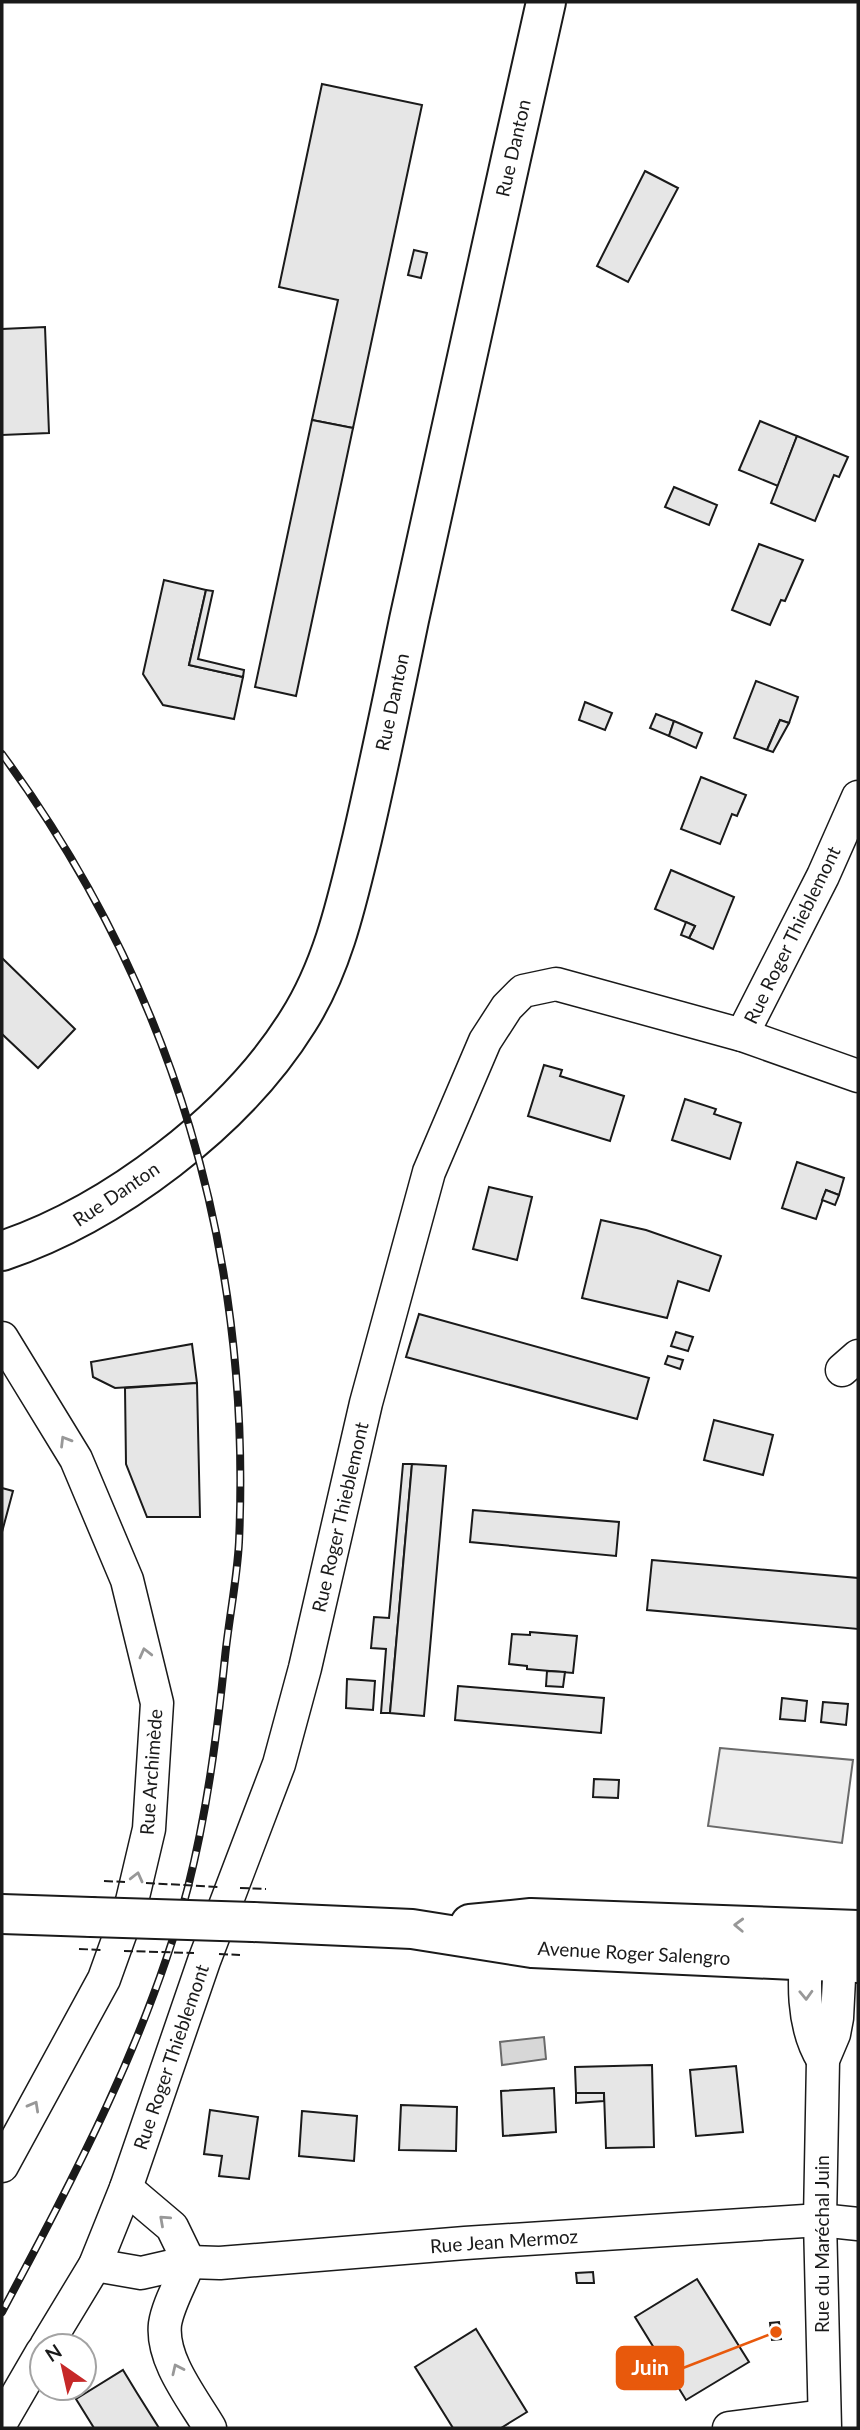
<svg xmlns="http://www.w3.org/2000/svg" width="860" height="2430" viewBox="0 0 860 2430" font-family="Lato,sans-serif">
<rect width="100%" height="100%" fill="#fff"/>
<path fill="#ededed" stroke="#6a6a6a" stroke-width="2" d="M 720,1748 L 853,1760 L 842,1843 L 708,1826 Z"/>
<path fill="#d7d7d7" stroke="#6a6a6a" stroke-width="2" d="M 544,2037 L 546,2059 L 502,2065 L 500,2042 Z"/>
<g fill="#e6e6e6" stroke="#1a1a1a" stroke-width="2">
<path d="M 322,84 L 422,105 L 353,428 L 312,420 L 338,300 L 279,287 Z"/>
<path d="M 645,171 L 678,188 L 628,282 L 597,266 Z"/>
<path d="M 414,250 L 427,253 L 421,278 L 408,275 Z"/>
<path d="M 45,327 L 49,433 L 2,435 L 2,329 Z"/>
<path d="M 312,420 L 353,428 L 296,696 L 255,687 Z"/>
<path d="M 760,421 L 797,436 L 778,486 L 739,470 Z"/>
<path d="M 797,436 L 848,457 L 839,477 L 834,475 L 815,521 L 771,503 Z"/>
<path d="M 674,487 L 717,505 L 709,525 L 665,507 Z"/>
<path d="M 759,544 L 803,560 L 785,601 L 781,600 L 770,625 L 732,610 Z"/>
<path d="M 164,580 L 206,590 L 189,665 L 243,677 L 234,719 L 163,705 L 143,674 Z"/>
<path d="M 206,590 L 213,591 L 198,659 L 244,670 L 243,677 L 189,665 Z"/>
<path d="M 756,681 L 798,697 L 789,723 L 780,720 L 767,750 L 734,738 Z"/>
<path d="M 585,702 L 612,713 L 605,730 L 579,720 Z"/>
<path d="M 656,714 L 674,721 L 669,736 L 650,728 Z"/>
<path d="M 780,720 L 789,723 L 773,752 L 767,750 Z"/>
<path d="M 674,721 L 702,733 L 696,748 L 669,736 Z"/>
<path d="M 701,777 L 746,795 L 737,816 L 732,814 L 720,844 L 681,829 Z"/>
<path d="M 671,870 L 734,897 L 713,949 L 689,938 L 695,926 L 655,909 Z"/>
<path d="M 686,922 L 695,926 L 689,938 L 681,935 Z"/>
<path d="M 2,958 L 75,1029 L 38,1068 L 2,1034 Z"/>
<path d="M 544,1065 L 562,1070 L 560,1076 L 624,1096 L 610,1141 L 528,1116 Z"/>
<path d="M 685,1099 L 716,1109 L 714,1114 L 741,1123 L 730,1159 L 672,1140 Z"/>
<path d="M 797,1162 L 844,1178 L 839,1195 L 826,1190 L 816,1219 L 782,1208 Z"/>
<path d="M 489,1187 L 532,1197 L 517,1260 L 473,1249 Z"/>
<path d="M 826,1190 L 839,1195 L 835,1205 L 822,1200 Z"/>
<path d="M 601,1220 L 646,1230 L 721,1256 L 709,1291 L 678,1281 L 667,1318 L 582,1298 Z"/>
<path d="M 419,1314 L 649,1378 L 637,1419 L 406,1357 Z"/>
<path d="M 676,1332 L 693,1337 L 688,1351 L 671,1346 Z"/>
<path d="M 192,1344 L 197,1383 L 115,1388 L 93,1377 L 91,1362 Z"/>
<path d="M 668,1356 L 683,1360 L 680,1369 L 665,1364 Z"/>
<path d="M 197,1383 L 200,1517 L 147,1517 L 126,1464 L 125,1388 Z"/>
<path d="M 714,1420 L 773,1435 L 763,1475 L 704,1460 Z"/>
<path d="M 403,1464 L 412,1464 L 390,1713 L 381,1713 L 386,1649 L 371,1648 L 374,1617 L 389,1618 Z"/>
<path d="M 412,1464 L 446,1466 L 424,1716 L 390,1713 Z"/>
<path d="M 2,1488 L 13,1491 L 2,1532 Z"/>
<path d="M 473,1510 L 619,1522 L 616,1556 L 470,1542 Z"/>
<path d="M 652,1560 L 858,1578 L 858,1629 L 647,1610 Z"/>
<path d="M 530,1632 L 577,1636 L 573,1673 L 527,1669 L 527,1666 L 509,1664 L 512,1634 L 530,1635 Z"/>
<path d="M 547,1671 L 565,1672 L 563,1687 L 546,1686 Z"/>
<path d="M 347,1679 L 375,1681 L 373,1710 L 346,1708 Z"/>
<path d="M 458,1686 L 604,1698 L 601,1733 L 455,1720 Z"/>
<path d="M 782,1698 L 807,1701 L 805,1721 L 780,1719 Z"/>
<path d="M 823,1702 L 848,1704 L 846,1725 L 821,1722 Z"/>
<path d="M 594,1779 L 619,1780 L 618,1798 L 593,1797 Z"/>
<path d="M 652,2065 L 654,2147 L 606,2148 L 604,2093 L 576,2093 L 575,2067 Z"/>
<path d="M 736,2066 L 743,2132 L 696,2136 L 690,2070 Z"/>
<path d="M 554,2088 L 556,2132 L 503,2136 L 501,2091 Z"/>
<path d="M 576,2093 L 604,2093 L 604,2101 L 576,2103 Z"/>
<path d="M 401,2105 L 457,2107 L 456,2151 L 399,2150 Z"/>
<path d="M 210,2110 L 258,2117 L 249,2179 L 219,2176 L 222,2156 L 204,2154 Z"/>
<path d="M 302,2111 L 357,2116 L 354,2161 L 299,2156 Z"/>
<path d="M 593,2272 L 594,2283 L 577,2283 L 576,2273 Z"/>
<path d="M 697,2279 L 749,2362 L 686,2400 L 635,2317 Z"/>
<path d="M 779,2322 L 781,2339 L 772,2340 L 770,2323 Z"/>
<path d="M 476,2329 L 527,2412 L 501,2428 L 453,2428 L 415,2367 Z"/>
<path d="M 123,2370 L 137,2393 L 159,2428 L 94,2428 L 76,2399 Z"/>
</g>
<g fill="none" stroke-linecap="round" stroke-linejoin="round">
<defs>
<g id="minor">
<path d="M 742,1035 L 823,876 L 858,797"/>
<path d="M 2,1338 L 76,1459 L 127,1580 L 157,1703 L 149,1829 L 132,1901 L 104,1979 L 2,2166"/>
<path d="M 842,1370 L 858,1356"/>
<path d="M 807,1939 C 804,1979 801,2025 823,2060"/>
<path d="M 126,2188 L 172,2227 L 189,2262"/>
<path d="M 189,2262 C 182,2281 168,2304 165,2324 C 161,2360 193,2399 210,2428"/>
<path d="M 95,2265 L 141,2273 L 189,2262 L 220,2263 L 465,2243 L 820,2220 L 858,2224"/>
<path d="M 46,2346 L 95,2265 L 126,2188 L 204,1961 L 279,1764 L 305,1668 L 366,1403 L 429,1172 L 485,1041 L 507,1007 L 523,991 L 556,984 L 742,1035 L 858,1076"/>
<path d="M 2,2421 L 42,2352"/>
<path d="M 729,2428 L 824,2416"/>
<path d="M 825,2428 L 820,2220 L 823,2060 L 834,2034 L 837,2018 L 841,1939"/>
</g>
<path id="tertiary" d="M 2,1251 C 112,1214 236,1121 298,1021 C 333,966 347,901 362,839 C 379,766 394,693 409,620 C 453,414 500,208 546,2"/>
<g id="secondary">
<path d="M 2,1914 L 91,1917"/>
<path d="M 253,1922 L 412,1929 L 532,1948 L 858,1963"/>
<path d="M 470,1924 L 531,1918 L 858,1930"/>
</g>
</defs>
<use href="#minor" stroke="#1a1a1a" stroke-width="35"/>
<use href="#tertiary" stroke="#1a1a1a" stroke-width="42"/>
<use href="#secondary" stroke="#1a1a1a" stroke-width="42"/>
<use href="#minor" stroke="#fff" stroke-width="32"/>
<use href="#tertiary" stroke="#fff" stroke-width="38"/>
<use href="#secondary" stroke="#fff" stroke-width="38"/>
<defs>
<path id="rail" d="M 2,754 C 173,987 252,1252 239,1542 C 237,1580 229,1618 225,1657 C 217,1734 207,1812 188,1887 C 149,2036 74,2177 2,2312"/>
</defs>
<use href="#rail" stroke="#1a1a1a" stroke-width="8"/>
<use href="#rail" stroke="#fff" stroke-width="5" stroke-dasharray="16" stroke-linecap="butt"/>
<defs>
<path id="secondary-bridge" d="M 91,1917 L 253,1922"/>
</defs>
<use href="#secondary-bridge" stroke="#1a1a1a" stroke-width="42" stroke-linecap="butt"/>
<use href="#secondary-bridge" stroke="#fff" stroke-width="38"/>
<g stroke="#1a1a1a" stroke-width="2" stroke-dasharray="9 3.5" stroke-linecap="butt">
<path d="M 104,1881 L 125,1882"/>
<path d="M 146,1883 L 219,1887"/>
<path d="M 240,1888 L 266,1889"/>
<path d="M 79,1949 L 103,1950"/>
<path d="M 124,1951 L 194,1953"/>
<path d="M 219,1954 L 240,1955"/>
</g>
</g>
<defs><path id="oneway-chevron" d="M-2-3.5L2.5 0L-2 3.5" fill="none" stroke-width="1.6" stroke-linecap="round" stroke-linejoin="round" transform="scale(1.75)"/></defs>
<g stroke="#989898">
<use href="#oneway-chevron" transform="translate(65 1441) rotate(-121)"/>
<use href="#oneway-chevron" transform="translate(145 1653) rotate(-104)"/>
<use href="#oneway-chevron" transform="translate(137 1877) rotate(-76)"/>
<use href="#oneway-chevron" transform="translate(739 1925) rotate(-178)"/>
<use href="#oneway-chevron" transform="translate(806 1995) rotate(88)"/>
<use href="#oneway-chevron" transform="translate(34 2106) rotate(-61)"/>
<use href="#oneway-chevron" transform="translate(164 2220) rotate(-138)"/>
<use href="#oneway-chevron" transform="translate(177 2369) rotate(-115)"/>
</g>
<g text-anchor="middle" stroke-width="5" stroke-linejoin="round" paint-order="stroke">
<g font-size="19" fill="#1a1a1a" stroke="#fff">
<text transform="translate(513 148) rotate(-77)" y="7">Rue Danton</text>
<text transform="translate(392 702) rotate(-78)" y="7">Rue Danton</text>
<text transform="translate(792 935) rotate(-64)" y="7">Rue Roger Thieblemont</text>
<text transform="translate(116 1194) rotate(-34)" y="7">Rue Danton</text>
<text transform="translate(340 1517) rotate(-77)" y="7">Rue Roger Thieblemont</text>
<text transform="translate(151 1772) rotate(-86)" y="7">Rue Archimède</text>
<text transform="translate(634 1953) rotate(3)" y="7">Avenue Roger Salengro</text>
<text transform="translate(171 2057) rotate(-71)" y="7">Rue Roger Thieblemont</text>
<text transform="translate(504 2241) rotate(-4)" y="7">Rue Jean Mermoz</text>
<text transform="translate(822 2244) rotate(-90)" y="7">Rue du Maréchal Juin</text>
</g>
</g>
<path fill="none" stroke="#e8590c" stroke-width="2.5" d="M776 2332L683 2368"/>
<circle fill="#e8590c" stroke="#fff" stroke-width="2.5" cx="776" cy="2332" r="7"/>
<rect fill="#e8590c" stroke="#e8590c" stroke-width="2.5" x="617" y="2347" width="66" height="42" rx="7"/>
<g font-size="21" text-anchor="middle" font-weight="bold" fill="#fff">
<text x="650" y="2375">Juin</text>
</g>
<rect width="860" height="2430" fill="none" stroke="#1a1a1a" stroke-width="7"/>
<g transform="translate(63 2367) rotate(326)"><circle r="33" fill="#ffffff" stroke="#a3a3a3" stroke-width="2"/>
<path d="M0-5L12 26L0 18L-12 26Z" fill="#c62828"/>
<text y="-10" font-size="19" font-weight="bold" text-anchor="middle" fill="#1a1a1a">N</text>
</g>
</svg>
